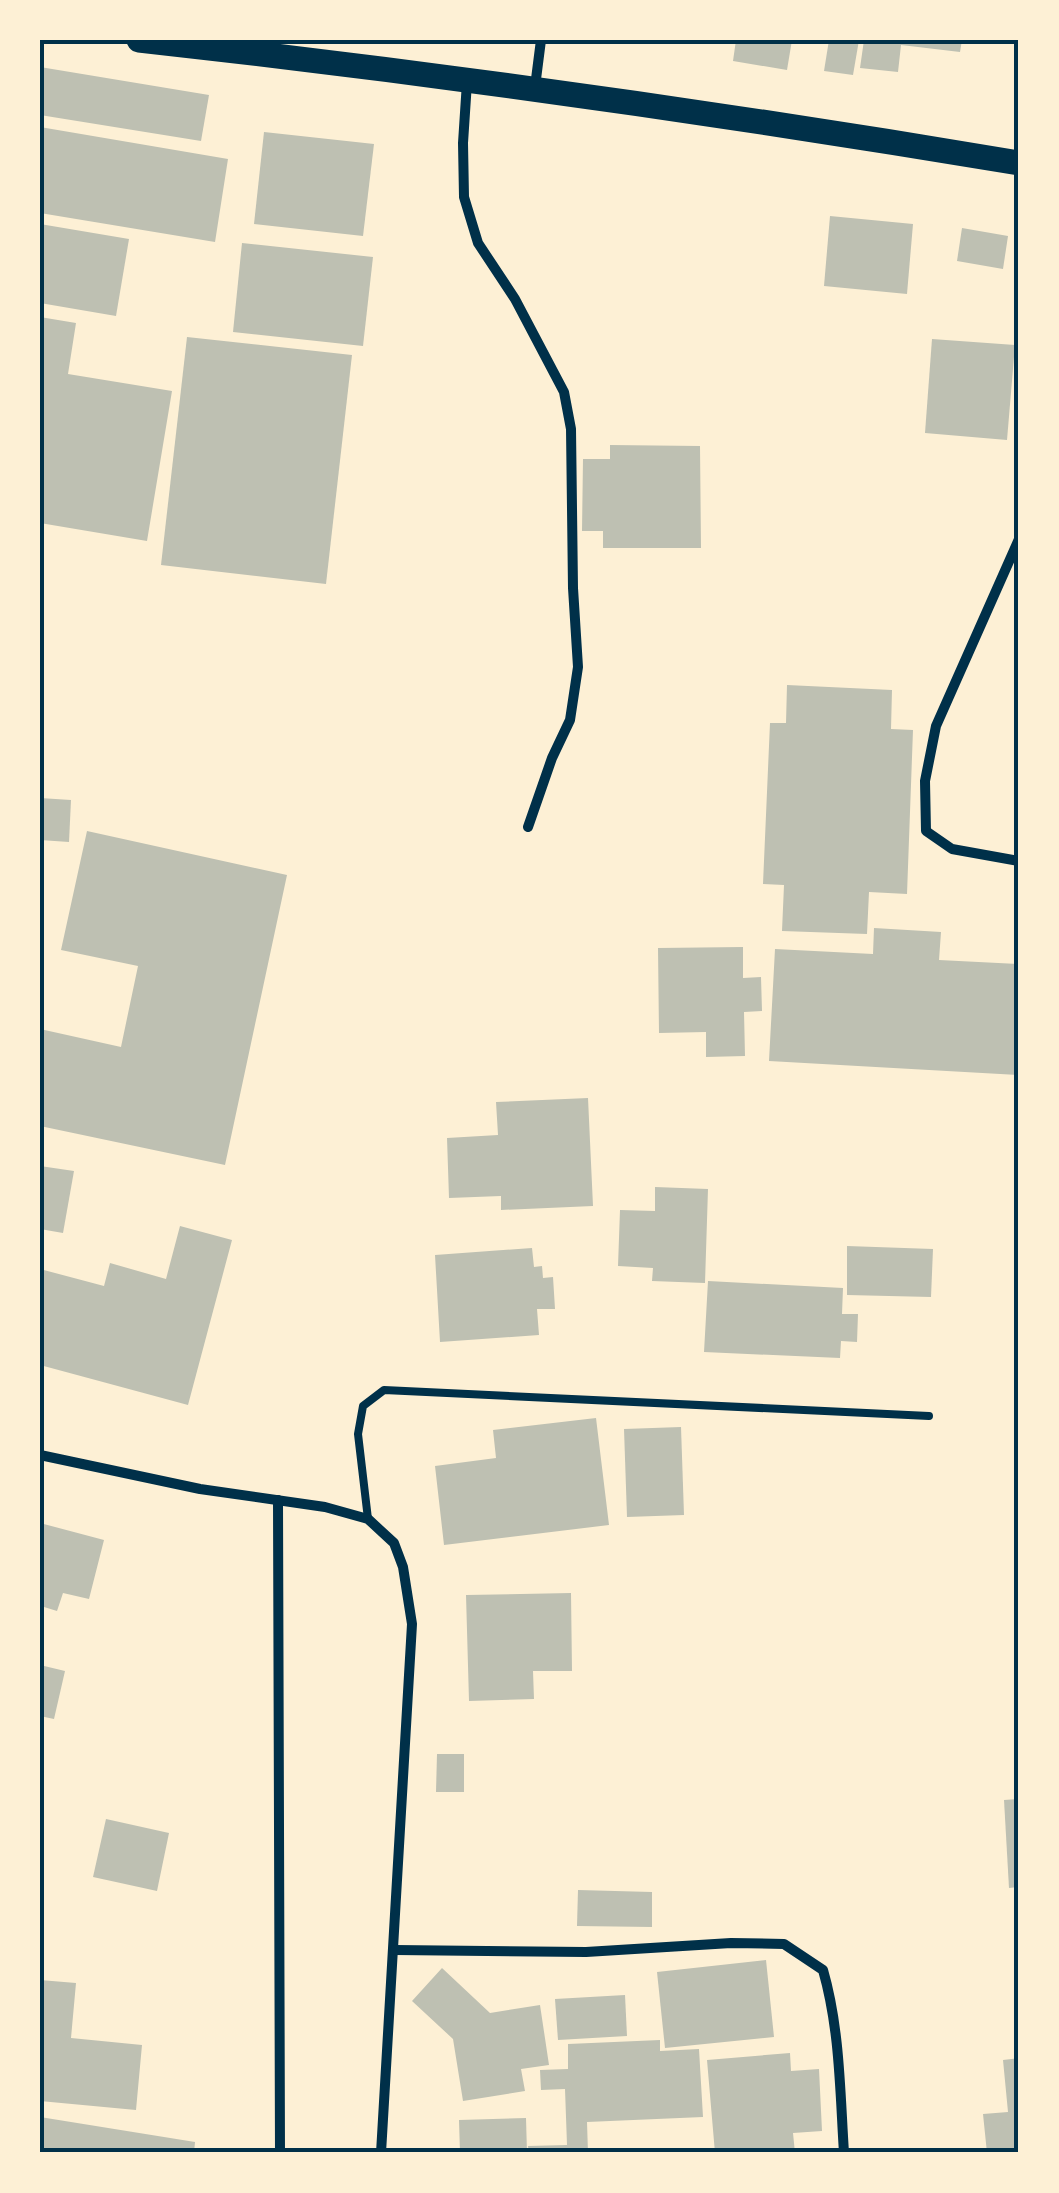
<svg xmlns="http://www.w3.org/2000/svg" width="1059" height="2193" viewBox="0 0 1059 2193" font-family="'PT Serif',serif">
<rect width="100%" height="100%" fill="#fdf0d5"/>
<g fill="#bec0b2">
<path d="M 736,40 L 792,40 L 787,70 L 733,61 Z"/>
<path d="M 829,40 L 859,40 L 853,75 L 824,71 Z"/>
<path d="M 864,40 L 962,40 L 960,52 L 901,45 L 898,72 L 860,68 Z"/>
<path d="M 40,67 L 209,95 L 201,141 L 40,115 Z"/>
<path d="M 40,127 L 228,159 L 215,242 L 40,213 Z"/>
<path d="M 264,132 L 374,144 L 363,236 L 254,224 Z"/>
<path d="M 830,216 L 913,224 L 907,294 L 824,286 Z"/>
<path d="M 40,224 L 129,239 L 116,316 L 40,303 Z"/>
<path d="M 962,228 L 1008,236 L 1003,269 L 957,261 Z"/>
<path d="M 242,243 L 373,257 L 363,346 L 233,332 Z"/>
<path d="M 40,317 L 76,323 L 68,374 L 172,391 L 147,541 L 40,523 Z"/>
<path d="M 187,337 L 352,355 L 326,584 L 161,565 Z"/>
<path d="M 932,339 L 1015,345 L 1007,440 L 925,433 Z"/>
<path d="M 610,445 L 700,446 L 701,548 L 603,548 L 603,531 L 582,531 L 583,459 L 610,459 Z"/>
<path d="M 787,685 L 892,690 L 891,729 L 913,730 L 907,894 L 869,892 L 867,934 L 782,931 L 784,885 L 763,884 L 770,723 L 786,723 Z"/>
<path d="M 40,798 L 71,800 L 69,842 L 40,840 Z"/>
<path d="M 87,831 L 287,875 L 225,1165 L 40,1126 L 40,1029 L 121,1047 L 138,966 L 61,950 Z"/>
<path d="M 874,928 L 941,932 L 939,960 L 1019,964 L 1019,1075 L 769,1061 L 775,949 L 873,954 Z"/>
<path d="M 743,947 L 743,978 L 761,977 L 762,1011 L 744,1012 L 745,1056 L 706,1057 L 706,1032 L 659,1033 L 658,948 Z"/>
<path d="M 588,1098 L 593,1206 L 501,1210 L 501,1196 L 449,1198 L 447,1138 L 498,1135 L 496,1102 Z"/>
<path d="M 40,1166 L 74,1171 L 63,1233 L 40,1229 Z"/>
<path d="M 655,1187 L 708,1189 L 705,1283 L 652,1281 L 653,1268 L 618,1266 L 620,1210 L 655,1211 Z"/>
<path d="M 180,1226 L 232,1240 L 188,1405 L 40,1365 L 40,1269 L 104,1286 L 110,1263 L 166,1279 Z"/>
<path d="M 847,1246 L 933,1249 L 931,1297 L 847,1295 Z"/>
<path d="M 532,1248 L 534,1267 L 542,1266 L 543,1278 L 553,1277 L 555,1309 L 537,1309 L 539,1335 L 440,1342 L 435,1255 Z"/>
<path d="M 708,1281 L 843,1288 L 842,1314 L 858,1314 L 857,1342 L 841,1341 L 840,1358 L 704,1352 Z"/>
<path d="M 596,1418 L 609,1525 L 444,1545 L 435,1466 L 496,1458 L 493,1430 Z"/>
<path d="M 681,1427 L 684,1515 L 627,1517 L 624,1429 Z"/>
<path d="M 40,1523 L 104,1540 L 89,1599 L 63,1593 L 57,1611 L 44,1607 L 41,1619 Z"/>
<path d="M 571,1593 L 572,1671 L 533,1671 L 534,1699 L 469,1701 L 466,1595 Z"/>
<path d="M 40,1665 L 65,1671 L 54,1719 L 40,1716 Z"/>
<path d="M 437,1754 L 464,1754 L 464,1792 L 436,1792 Z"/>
<path d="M 1019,1799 L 1019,1887 L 1009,1888 L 1004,1800 Z"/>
<path d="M 106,1819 L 169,1833 L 157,1891 L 93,1877 Z"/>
<path d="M 578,1890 L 652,1892 L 652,1927 L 577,1926 Z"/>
<path d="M 766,1960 L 774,2037 L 665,2048 L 657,1972 Z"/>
<path d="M 442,1968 L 490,2013 L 540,2005 L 549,2065 L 521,2069 L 525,2091 L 463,2101 L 453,2039 L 412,2001 Z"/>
<path d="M 40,1980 L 76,1983 L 71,2038 L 142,2045 L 136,2110 L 40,2101 Z"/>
<path d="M 625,1995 L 627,2036 L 558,2040 L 555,1999 Z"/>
<path d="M 660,2040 L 660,2051 L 699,2049 L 703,2117 L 587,2122 L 588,2153 L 529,2153 L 528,2146 L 567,2145 L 565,2089 L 541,2090 L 540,2070 L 568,2069 L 568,2044 Z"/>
<path d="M 790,2053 L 791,2071 L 819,2069 L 822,2131 L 793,2133 L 795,2153 L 715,2153 L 707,2060 Z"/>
<path d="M 1019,2058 L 1019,2153 L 987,2153 L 983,2114 L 1008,2112 L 1003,2060 Z"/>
<path d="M 40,2117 L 195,2142 L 194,2153 L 40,2153 Z"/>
<path d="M 526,2118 L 527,2153 L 460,2153 L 459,2120 Z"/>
</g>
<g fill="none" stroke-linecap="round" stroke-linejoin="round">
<path stroke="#003049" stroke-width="8" d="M 368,1519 L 358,1434 L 363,1406 L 384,1390 L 929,1416"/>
<g stroke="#003049" stroke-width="10">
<path d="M 467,82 L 463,143 L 464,197 L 478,243 L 515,299 L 564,392 L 571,429 L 573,588 L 578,667 L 570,720 L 552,758 L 528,827"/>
<path d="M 535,87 L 541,40"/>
<path d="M 1019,539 L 936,726 L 925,781 L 926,831 L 952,849 L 1019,861"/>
<path d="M 40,1455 L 200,1489 L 325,1507 L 368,1519 L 394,1543 L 403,1567 L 412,1624 L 381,2153"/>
<path d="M 278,1500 L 280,2153"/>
<path d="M 395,1950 L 586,1952 L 731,1943 L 784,1944 L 823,1970 C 840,2029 840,2092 844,2153"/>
</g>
<path stroke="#003049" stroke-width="25" d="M 139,40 C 434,73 727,114 1019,163"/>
</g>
<rect width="1059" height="2193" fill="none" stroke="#fdf0d5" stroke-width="85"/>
<rect x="42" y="42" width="974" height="2108" fill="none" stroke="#003049" stroke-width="4"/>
</svg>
